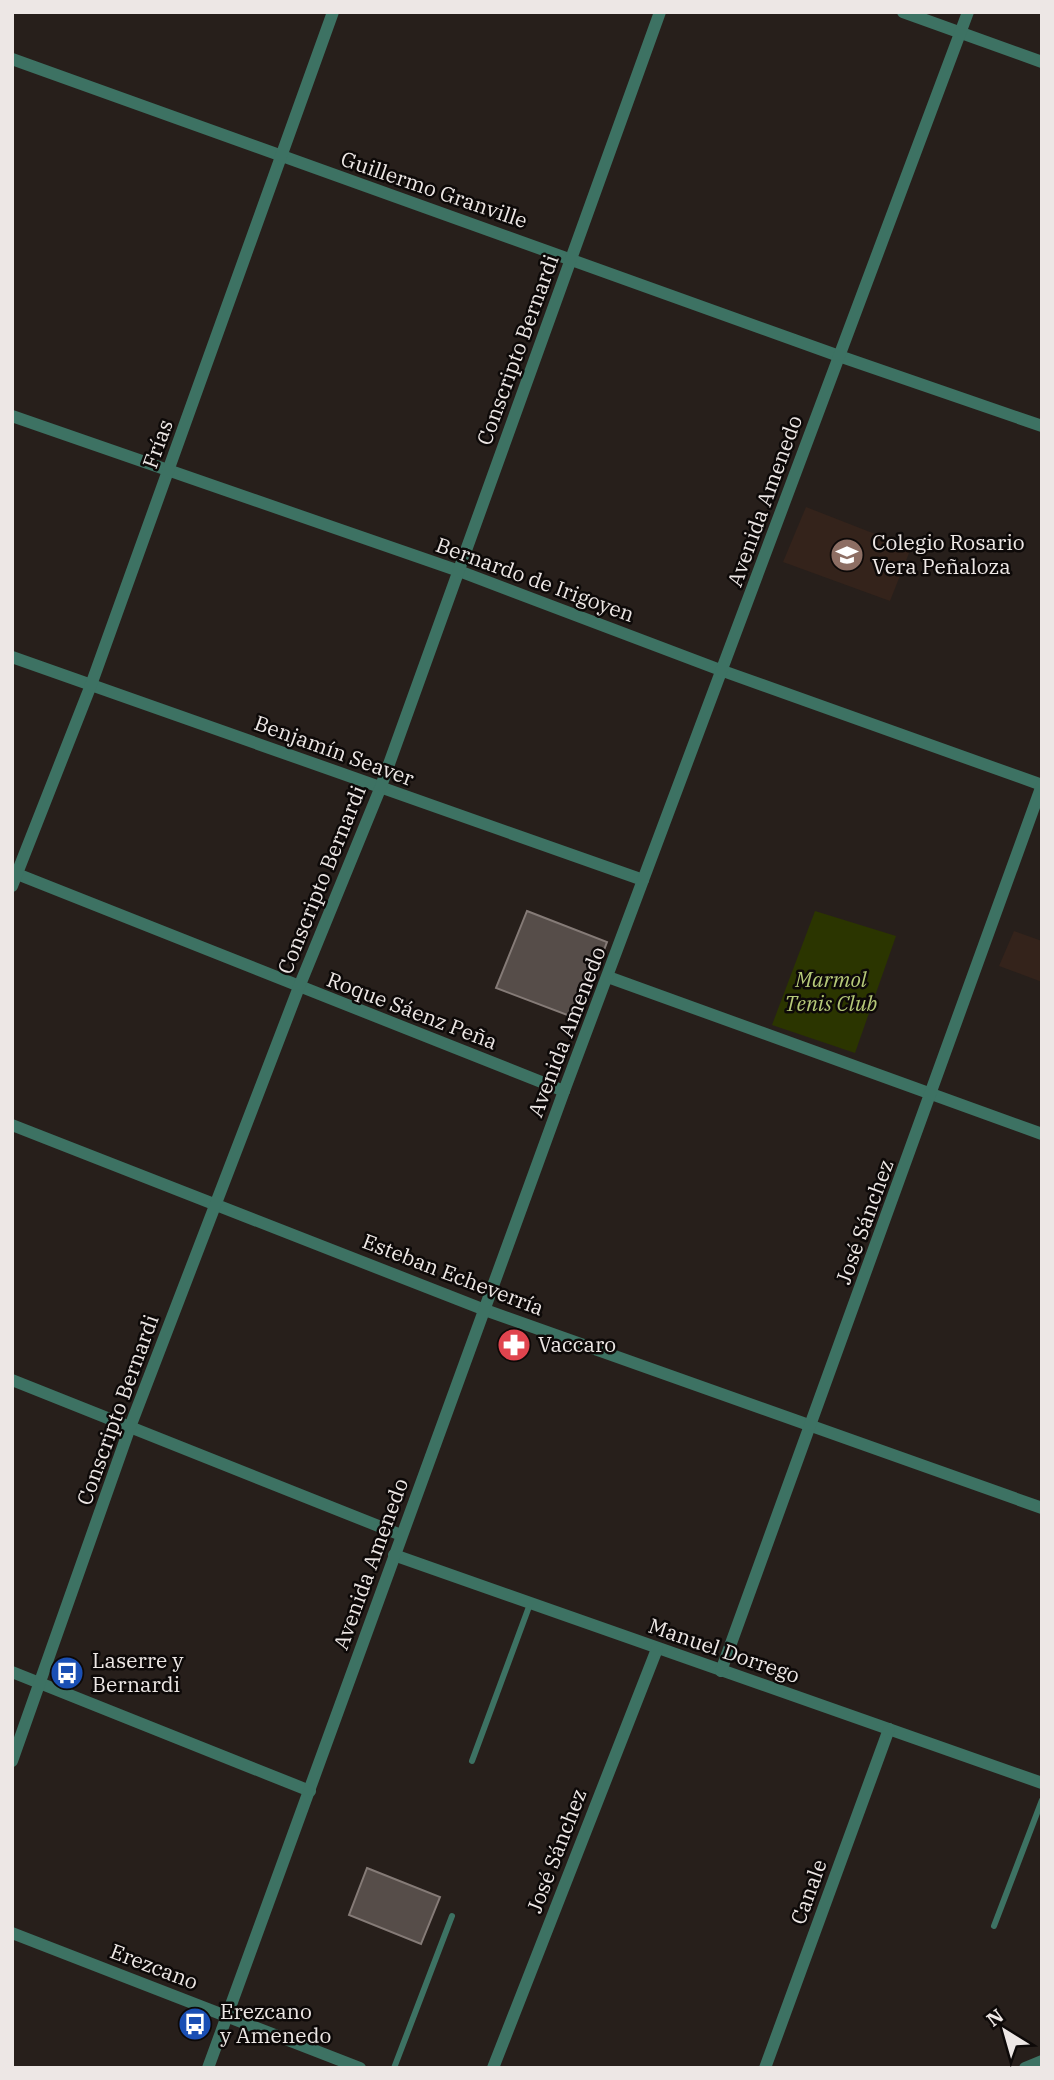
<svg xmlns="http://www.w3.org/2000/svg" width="1054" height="2080" viewBox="0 0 1054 2080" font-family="'IBM Plex Serif',serif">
<rect width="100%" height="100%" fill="#271f1b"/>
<g fill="#34231b">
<path d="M 806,507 L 911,548 L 890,601 L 783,562 Z"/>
<path d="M 1014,931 L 1042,941 L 1042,982 L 999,966 Z"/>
</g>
<path fill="#2b3500" d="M 815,911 L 896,936 L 855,1053 L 772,1025 Z"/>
<g fill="#564d49" stroke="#857b77" stroke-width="2">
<path d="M 527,911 L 607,942 L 578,1019 L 496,988 Z"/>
<path d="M 367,1868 L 440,1897 L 421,1944 L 349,1915 Z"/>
</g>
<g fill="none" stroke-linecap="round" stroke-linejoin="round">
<g stroke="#3d7263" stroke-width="6">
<path d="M 472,1761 L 530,1604"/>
<path d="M 994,1926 L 1042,1800"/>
<path d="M 394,2068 L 452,1916"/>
</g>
<g stroke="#3d7263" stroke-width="12">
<path d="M 903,12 L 1042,62"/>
<path d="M 12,59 L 839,356 L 1042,426"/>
<path d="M 12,416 L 459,571 L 723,671 L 1042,785"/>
<path d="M 12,657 L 643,880"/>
<path d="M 12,872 L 564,1091"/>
<path d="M 12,886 L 91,685 L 333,12"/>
<path d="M 608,977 L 1042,1134"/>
<path d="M 12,1125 L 485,1310 L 1042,1508"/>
<path d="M 12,1380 L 401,1535"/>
<path d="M 394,1555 L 1042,1783"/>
<path d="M 721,1671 L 1042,785"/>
<path d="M 12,1672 L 310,1791"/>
<path d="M 12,1761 L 130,1427 L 299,987 L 380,789 L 660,12"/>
<path d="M 12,1933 L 360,2068"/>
<path d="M 208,2068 L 564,1091 L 968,12"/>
<path d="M 493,2068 L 657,1649"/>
<path d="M 765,2068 L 889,1729"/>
<path d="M 1025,2068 L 1042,2061"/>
</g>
</g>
<defs>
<symbol id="school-disc" viewBox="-11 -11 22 22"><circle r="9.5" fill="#8d6e63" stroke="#0d0908"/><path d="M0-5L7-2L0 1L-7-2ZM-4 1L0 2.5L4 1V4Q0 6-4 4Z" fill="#fff"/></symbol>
<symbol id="pharmacy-disc" viewBox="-11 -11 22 22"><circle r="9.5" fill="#e0444e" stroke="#0d0908"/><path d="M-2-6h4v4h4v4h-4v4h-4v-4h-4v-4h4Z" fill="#fff"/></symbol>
<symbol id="bus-disc" viewBox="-11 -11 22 22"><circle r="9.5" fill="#1a4fb4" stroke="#0d0908"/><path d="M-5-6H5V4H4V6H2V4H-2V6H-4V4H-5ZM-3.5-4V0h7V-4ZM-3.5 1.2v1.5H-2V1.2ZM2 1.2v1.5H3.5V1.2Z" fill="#fff"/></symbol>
</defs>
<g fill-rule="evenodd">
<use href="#school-disc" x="828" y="536" width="38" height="38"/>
<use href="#pharmacy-disc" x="495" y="1326" width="38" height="38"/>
<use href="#bus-disc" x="48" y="1654" width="38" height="38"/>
<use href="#bus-disc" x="176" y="2005" width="38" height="38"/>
</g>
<g text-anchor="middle" stroke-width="5" stroke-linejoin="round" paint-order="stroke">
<g font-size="21" fill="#ede7e5" stroke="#0d0908">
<text transform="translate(434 190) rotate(19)" y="7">Guillermo Granville</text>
<text transform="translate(518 350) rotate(-70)" y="7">Conscripto Bernardi</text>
<text transform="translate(158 444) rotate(-70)" y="7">Frías</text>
<text transform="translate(765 501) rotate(-70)" y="7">Avenida Amenedo</text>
<text transform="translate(535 580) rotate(20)" y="7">Bernardo de Irigoyen</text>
<text transform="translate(334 751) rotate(20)" y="7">Benjamín Seaver</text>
<text transform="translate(322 880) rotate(-68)" y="7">Conscripto Bernardi</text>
<text transform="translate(412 1011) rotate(21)" y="7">Roque Sáenz Peña</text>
<text transform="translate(567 1032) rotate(-69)" y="7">Avenida Amenedo</text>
<text transform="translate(865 1222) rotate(-70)" y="7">José Sánchez</text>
<text transform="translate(453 1275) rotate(21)" y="7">Esteban Echeverría</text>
<text transform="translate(118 1410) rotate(-70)" y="7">Conscripto Bernardi</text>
<text transform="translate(371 1564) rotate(-70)" y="7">Avenida Amenedo</text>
<text transform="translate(724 1651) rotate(19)" y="7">Manuel Dorrego</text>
<text transform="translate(557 1851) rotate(-69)" y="7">José Sánchez</text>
<text transform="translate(809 1892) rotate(-70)" y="7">Canale</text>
<text transform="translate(154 1967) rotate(21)" y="7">Erezcano</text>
</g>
<g font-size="21" fill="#ede7e5" stroke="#0d0908" text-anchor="start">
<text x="872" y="550">Colegio Rosario<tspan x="872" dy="24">Vera Peñaloza</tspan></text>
<text x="538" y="1352">Vaccaro</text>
<text x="92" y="1668">Laserre y<tspan x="92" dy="24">Bernardi</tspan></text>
<text x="220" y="2019">Erezcano<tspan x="220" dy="24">y Amenedo</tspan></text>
</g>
<g font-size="21" font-style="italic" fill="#b6c979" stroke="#0d0908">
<text x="831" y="987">Marmol<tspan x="831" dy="24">Tenis Club</tspan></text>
</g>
</g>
<rect width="1054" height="2080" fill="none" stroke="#ede7e5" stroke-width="28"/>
<g transform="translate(1005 2031) rotate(323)" stroke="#0d0908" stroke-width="5" paint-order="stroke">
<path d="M0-5L12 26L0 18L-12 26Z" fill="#ede7e5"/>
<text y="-10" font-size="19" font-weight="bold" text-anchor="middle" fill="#ede7e5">N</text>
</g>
</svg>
